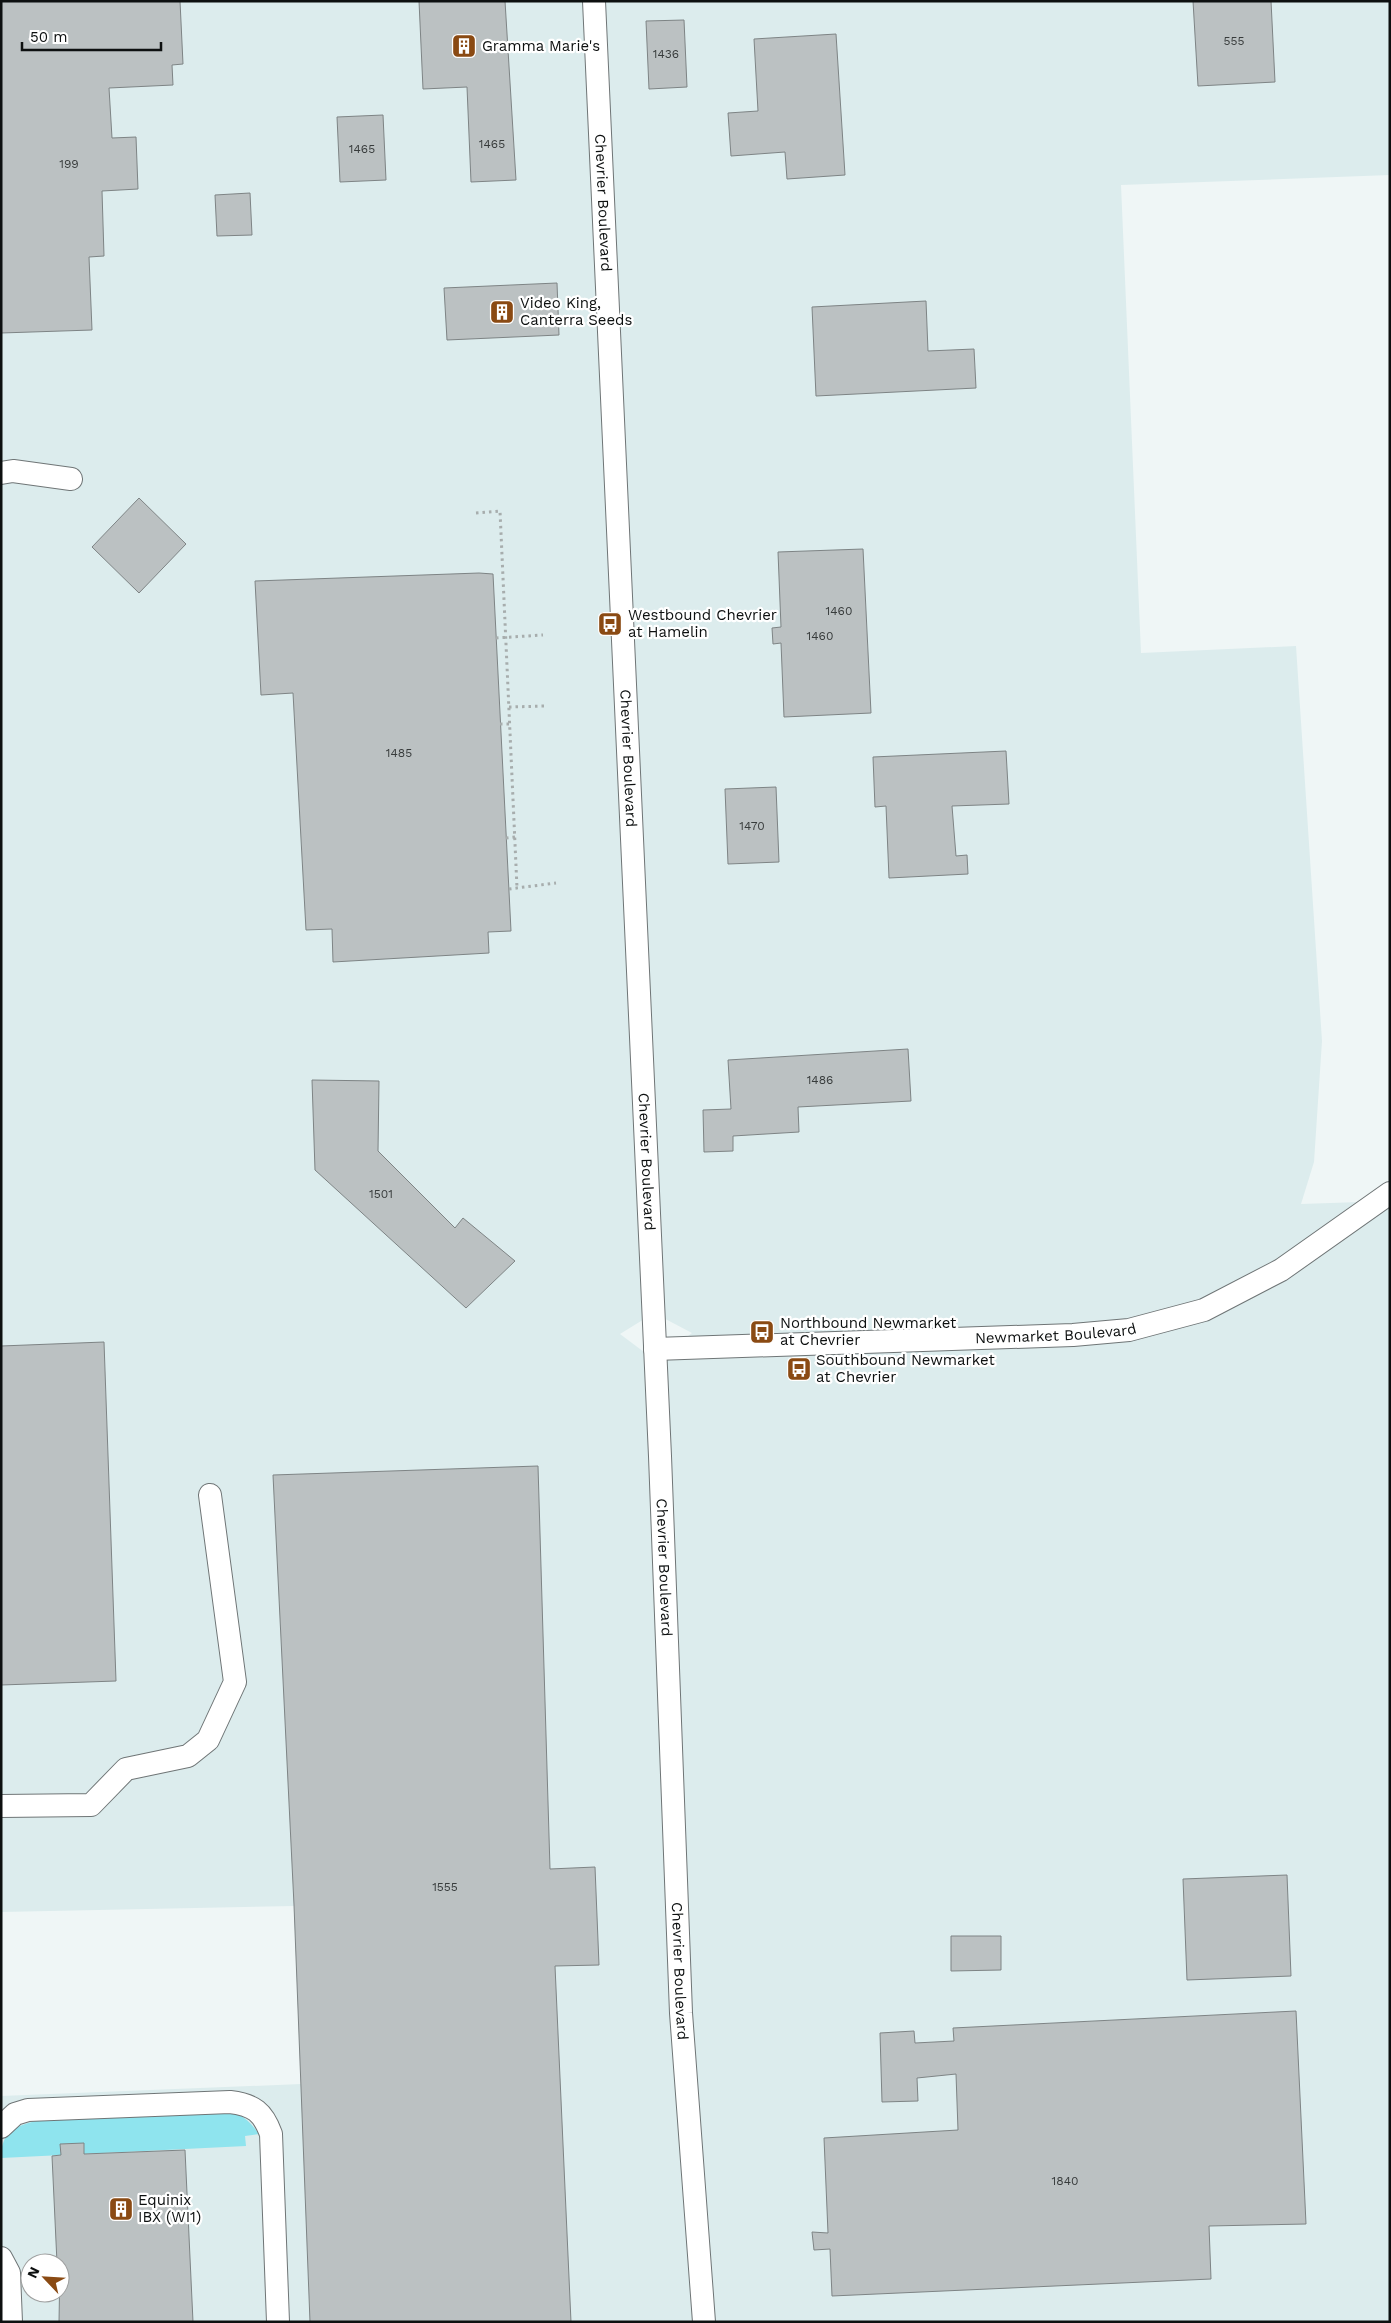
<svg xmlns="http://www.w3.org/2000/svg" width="1391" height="2323" viewBox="0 0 1391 2323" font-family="'Work Sans',sans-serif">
<rect width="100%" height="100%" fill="#eff6f6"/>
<path fill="#dceced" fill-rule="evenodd" d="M 1,1 L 1390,1 L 1390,175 L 1121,185 L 1141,653 L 1296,646 L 1322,1041 L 1314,1162 L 1301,1204 L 1390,1201 L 1390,2322 L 1,2322 L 1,2096 L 301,2084 L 294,1906 L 1,1912 ZM 654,1313 L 692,1333 L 656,1361 L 620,1334 ZM 30,2263 L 60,2263 L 60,2293 L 30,2293 Z"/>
<path fill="#8fe4ee" d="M 229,2112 C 243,2114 251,2123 259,2134 L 245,2136 L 246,2146 L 1,2158 C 1,2133 14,2126 36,2121 Z"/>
<g fill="#bbc1c2" stroke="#7e8485">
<path d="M 1,1 L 180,1 L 183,64 L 172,65 L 173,85 L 109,88 L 112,138 L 136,137 L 138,189 L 102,191 L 104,256 L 89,257 L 92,330 L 1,333 Z"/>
<path d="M 419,1 L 505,1 L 516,180 L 471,182 L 467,87 L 423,89 Z"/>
<path d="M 1193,1 L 1271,1 L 1275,82 L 1198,86 Z"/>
<path d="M 684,20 L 687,87 L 649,89 L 646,21 Z"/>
<path d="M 836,34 L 845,175 L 787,179 L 785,152 L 731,156 L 728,113 L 758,111 L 754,39 Z"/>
<path d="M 383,115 L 386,180 L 340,182 L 337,117 Z"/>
<path d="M 250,193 L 252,235 L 217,236 L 215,195 Z"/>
<path d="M 557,283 L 559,335 L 447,340 L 444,288 Z"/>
<path d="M 926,301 L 928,351 L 974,349 L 976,388 L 816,396 L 812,307 Z"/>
<path d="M 139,498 L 186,544 L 139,593 L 92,547 Z"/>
<path d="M 863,549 L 871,713 L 784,717 L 781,643 L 773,644 L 772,628 L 781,627 L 778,552 Z"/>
<path d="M 479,573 L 493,574 L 511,931 L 488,932 L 489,953 L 333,962 L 332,929 L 306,930 L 293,693 L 261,695 L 255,581 Z"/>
<path d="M 1006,751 L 1009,804 L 952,806 L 956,856 L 967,855 L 968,874 L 889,878 L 886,806 L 875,807 L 873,757 Z"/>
<path d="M 776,787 L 779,862 L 728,864 L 725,789 Z"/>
<path d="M 908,1049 L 911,1101 L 798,1107 L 799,1132 L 733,1136 L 733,1151 L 704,1152 L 703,1110 L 731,1109 L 728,1060 Z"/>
<path d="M 312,1080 L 379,1081 L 378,1151 L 455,1228 L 463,1218 L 515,1261 L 466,1308 L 315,1170 Z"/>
<path d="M 104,1342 L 116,1681 L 1,1685 L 1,1346 Z"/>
<path d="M 538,1466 L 550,1869 L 595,1867 L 599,1965 L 555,1966 L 571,2322 L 310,2322 L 294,1905 L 273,1475 Z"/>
<path d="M 1287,1875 L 1291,1976 L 1187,1980 L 1183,1879 Z"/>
<path d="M 951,1936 L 1001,1936 L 1001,1970 L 951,1971 Z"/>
<path d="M 1296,2011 L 1306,2224 L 1209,2226 L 1211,2279 L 832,2296 L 830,2249 L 814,2250 L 812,2232 L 828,2233 L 824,2138 L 958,2130 L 956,2074 L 917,2078 L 918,2101 L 882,2102 L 880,2033 L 914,2031 L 915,2043 L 954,2041 L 953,2028 Z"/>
<path d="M 84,2143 L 84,2154 L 185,2150 L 193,2322 L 59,2322 L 60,2263 L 57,2263 L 52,2156 L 61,2155 L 60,2144 Z"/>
</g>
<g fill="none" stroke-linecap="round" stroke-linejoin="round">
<defs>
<g id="minor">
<path id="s1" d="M 594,1 L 660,1456 L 681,2013 L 704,2322"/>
<path d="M 1,473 L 13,471 L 71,479"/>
<path id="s2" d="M 655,1349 L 1073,1335 L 1129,1330 L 1204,1310 L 1281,1270 L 1390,1193"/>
<path d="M 1,1806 L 91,1805 L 126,1769 L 188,1756 L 208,1740 L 235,1682 L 210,1495"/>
<path d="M 1,2127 L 15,2114 L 28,2110 L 230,2102 C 254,2105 263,2112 271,2134 L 278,2322"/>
<path d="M 1,2258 L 9,2273 L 11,2322"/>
</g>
</defs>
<use href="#minor" stroke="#6f7576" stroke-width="24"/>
<g stroke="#a7adad" stroke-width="3" stroke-dasharray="2.5 4" stroke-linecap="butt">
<path d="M 476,513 L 500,511 L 517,888"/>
<path d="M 496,638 L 543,635"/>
<path d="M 509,707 L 546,706"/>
<path d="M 500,724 L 510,724"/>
<path d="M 506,838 L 515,837"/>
<path d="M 509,889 L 556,883"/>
</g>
<use href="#minor" stroke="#fff" stroke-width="22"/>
</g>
<defs>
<symbol id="building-square" viewBox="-11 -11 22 22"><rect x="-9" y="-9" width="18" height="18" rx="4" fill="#8a4a13" stroke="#fff"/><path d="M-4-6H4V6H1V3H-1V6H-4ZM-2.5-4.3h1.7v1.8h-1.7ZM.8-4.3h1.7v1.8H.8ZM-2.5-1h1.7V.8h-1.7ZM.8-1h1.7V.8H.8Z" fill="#fff"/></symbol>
<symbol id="bus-square" viewBox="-11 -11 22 22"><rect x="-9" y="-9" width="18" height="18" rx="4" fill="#8a4a13" stroke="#fff"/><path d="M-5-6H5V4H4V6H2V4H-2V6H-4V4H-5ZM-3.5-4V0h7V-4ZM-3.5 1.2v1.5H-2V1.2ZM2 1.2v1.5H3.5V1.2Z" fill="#fff"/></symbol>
</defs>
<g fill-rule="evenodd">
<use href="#building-square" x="450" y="32" width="28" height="28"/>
<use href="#building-square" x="488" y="298" width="28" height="28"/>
<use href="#bus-square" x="596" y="610" width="28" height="28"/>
<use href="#bus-square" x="748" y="1318" width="28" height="28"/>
<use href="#bus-square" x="785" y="1355" width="28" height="28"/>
<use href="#building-square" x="107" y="2195" width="28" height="28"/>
</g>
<g text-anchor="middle" stroke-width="4.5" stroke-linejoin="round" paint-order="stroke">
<g font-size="12" fill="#383c3c">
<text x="1234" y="45">555</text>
<text x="666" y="58">1436</text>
<text x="492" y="148">1465</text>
<text x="362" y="153">1465</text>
<text x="69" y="168">199</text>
<text x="839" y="615">1460</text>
<text x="820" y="640">1460</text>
<text x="399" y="757">1485</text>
<text x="752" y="830">1470</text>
<text x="820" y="1084">1486</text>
<text x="381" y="1198">1501</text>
<text x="445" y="1891">1555</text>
<text x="1065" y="2185">1840</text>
</g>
<g font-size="15" fill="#0d1010" stroke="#fff" text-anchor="start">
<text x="482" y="51">Gramma Marie's</text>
<text x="520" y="308">Video King,<tspan x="520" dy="17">Canterra Seeds</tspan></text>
<text x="628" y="620">Westbound Chevrier<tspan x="628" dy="17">at Hamelin</tspan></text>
<text x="780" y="1328">Northbound Newmarket<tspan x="780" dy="17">at Chevrier</tspan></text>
<text x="816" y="1365">Southbound Newmarket<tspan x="816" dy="17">at Chevrier</tspan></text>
<text x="138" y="2205">Equinix<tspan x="138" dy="17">IBX (WI1)</tspan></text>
</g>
<g font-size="15" fill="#0d1010" stroke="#fff">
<text dy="5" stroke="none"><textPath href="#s1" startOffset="202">Chevrier Boulevard</textPath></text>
<text dy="5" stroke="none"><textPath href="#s1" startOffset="758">Chevrier Boulevard</textPath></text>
<text dy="5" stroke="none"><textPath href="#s1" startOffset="1162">Chevrier Boulevard</textPath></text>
<text dy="5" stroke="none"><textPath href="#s2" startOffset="401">Newmarket Boulevard</textPath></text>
<text dy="5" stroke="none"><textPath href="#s1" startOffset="1568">Chevrier Boulevard</textPath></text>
<text dy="5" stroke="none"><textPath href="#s1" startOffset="1972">Chevrier Boulevard</textPath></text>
</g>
</g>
<rect width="1391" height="2323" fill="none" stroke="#0d1010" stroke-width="5"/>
<g transform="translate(45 2278) rotate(295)"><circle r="24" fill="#ffffff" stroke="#9e9f9f"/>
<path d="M0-4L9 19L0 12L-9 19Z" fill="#8a4a13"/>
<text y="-8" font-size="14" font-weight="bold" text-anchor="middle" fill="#0d1010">N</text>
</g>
<path d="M22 42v8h139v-8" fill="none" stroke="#0d1010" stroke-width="2.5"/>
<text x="30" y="42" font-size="15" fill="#0d1010" stroke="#ffffff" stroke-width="4" paint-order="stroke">50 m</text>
</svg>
